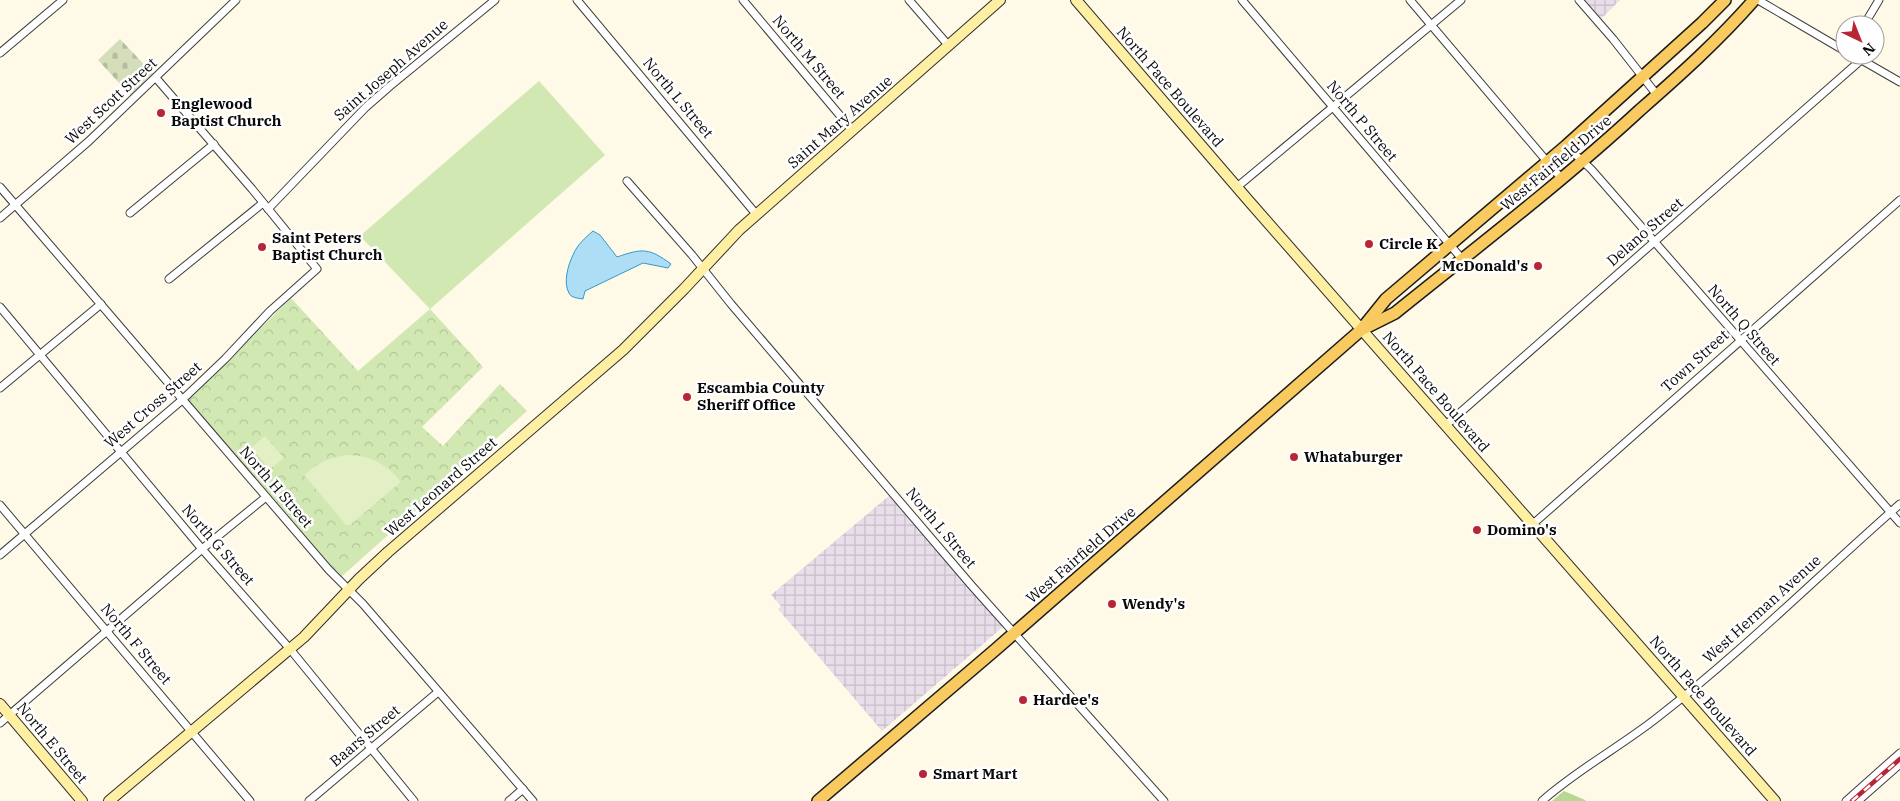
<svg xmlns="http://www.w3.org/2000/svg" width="1900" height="801" viewBox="0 0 1900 801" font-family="'IBM Plex Serif',serif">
<defs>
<pattern id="industrial-grid" width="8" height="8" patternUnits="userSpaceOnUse" patternTransform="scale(1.25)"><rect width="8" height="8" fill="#e8deea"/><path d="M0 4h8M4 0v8" fill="none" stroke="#c6bdc7"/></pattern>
<pattern id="forest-crowns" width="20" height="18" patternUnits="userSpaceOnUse" patternTransform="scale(1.25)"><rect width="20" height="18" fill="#b6d892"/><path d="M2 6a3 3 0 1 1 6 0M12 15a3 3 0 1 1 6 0" fill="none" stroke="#9bb87d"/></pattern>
<pattern id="cemetery-stones" width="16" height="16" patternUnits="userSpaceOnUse" patternTransform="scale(1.25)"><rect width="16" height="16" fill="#d5debb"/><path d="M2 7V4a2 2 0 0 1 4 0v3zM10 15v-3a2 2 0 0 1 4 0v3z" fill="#b6bd9f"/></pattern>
<pattern id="park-crowns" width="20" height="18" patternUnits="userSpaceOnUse" patternTransform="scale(1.25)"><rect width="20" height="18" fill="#d1e8b3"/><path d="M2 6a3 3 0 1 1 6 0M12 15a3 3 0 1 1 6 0" fill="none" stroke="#b2c699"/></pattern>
</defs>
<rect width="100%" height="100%" fill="#fff9e7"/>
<g fill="url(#industrial-grid)">
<path d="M 1584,0 L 1620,0 L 1601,19 Z"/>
<path d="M 890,495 L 1004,626 L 882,731 L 778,609 L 781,606 L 771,595 Z"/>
</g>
<path fill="#d1e8b3" d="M 539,81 L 605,155 L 430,309 L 360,236 Z"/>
<path fill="url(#forest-crowns)" d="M 1564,791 L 1585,800 L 1586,801 L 1552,801 Z"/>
<path fill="url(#cemetery-stones)" d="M 120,39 L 154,75 L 131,96 L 98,60 Z"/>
<path fill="url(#park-crowns)" d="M 291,298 L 358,371 L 430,309 L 483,367 L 422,427 L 443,446 L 500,384 L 527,411 L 341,577 L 188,400 Z"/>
<g fill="#e3efc4">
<path d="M 265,436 L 284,458 L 270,469 L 251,448 Z"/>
<path d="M 347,455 C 370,455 387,464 401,482 L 350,525 L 346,525 L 304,475 C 318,463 329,457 347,455 Z"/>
</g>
<path fill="#addef5" stroke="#3598cb" d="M 593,231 L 600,235 L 617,257 C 643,248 649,248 671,264 L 668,268 L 643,263 L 585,291 L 583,299 C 578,298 571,298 569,293 C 563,283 568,265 573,255 C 577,245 585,238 593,231 Z"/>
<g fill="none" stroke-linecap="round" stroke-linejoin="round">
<defs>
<g id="street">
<path d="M 577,0 L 756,214"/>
<path d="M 743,0 L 853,131"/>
<path d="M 909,0 L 949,46"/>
<path d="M 1242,0 L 1462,259"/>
<path d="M 1410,0 L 1561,178"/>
<path d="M 1579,0 L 1613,39 L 1657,95"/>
<path d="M 1758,0 L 1845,51"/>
<path d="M 1864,25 L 1879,0"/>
<path d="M 0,53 L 63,0"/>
<path d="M 1853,55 L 1900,82"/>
<path d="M 1566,146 L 1591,169 L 1900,523"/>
<path d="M 627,181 L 692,255 L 731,304 L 972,586 L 1164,801"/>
<path d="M 0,187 L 329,570 L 363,604 L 533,801"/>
<path d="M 1237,187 L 1461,0"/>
<path d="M 268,209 L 366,107 L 390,86 L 495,0"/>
<path d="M 130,213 L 214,144"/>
<path d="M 0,218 L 89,141 L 236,0"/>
<path d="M 169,279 L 263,203"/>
<path d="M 0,307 L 202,549 L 290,649 L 414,801"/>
<path d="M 0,388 L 101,304"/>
<path d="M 1446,425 L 1861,60"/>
<path d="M 0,505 L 250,801"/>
<path d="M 1533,524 L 1900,200"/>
<path d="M 0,555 L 182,400 L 225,359 L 270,311 L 317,269 L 252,189 L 156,78"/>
<path d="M 0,723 L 202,549 L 266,497"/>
<path d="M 309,801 L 438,692"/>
<path d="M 509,801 L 523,789"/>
<path d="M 1542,801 C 1578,769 1620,747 1658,717 C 1743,651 1819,575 1900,504"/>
<path d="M 1846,801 L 1900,753"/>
<path d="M 1858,801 L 1900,764"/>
</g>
<g id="secondary">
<path d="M 1076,0 L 1248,200 L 1775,801"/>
<path d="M 0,704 L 82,801"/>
<path d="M 109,801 L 304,637 L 359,579 L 388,552 L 623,350 L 684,289 L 739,230 L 1000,0"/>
</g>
<g id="primary">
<path d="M 1365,328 L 1395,313 C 1477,247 1562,182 1640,110 C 1680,75 1719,40 1754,0"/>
<path d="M 818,801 L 995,650 L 1361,330 L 1386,299 L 1566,146 L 1702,23 L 1725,0"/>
</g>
</defs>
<use href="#street" stroke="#3d3d3d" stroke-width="9"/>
<use href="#secondary" stroke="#2c2c2c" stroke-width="12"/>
<use href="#primary" stroke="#1b1b1b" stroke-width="14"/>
<use href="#street" stroke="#fff" stroke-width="7"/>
<use href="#secondary" stroke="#ffefa3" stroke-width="10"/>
<use href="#primary" stroke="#f8ca5f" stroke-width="11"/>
<defs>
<path id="rail" d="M 1852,801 L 1900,759"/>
</defs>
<use href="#rail" stroke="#b82534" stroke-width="4.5"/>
<use href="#rail" stroke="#fff" stroke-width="2.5" stroke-dasharray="8" stroke-linecap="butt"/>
</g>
<g fill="#b82534" stroke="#fff" stroke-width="2">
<circle cx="161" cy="113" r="5"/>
<circle cx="1369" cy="244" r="5"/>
<circle cx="262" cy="247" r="5"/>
<circle cx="1538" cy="266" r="5"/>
<circle cx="687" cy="397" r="5"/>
<circle cx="1294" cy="457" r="5"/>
<circle cx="1477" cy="530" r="5"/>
<circle cx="1112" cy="604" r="5"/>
<circle cx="1023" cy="700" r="5"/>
<circle cx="923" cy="774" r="5"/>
</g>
<g text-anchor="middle" stroke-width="5" stroke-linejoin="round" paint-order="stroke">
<g font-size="15" fill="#0a0a0a" stroke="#fff">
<text transform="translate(809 57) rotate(50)" y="5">North M Street</text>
<text transform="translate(391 70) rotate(-41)" y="5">Saint Joseph Avenue</text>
<text transform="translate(1170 87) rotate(49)" y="5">North Pace Boulevard</text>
<text transform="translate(678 98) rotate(50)" y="5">North L Street</text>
<text transform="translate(111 101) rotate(-43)" y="5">West Scott Street</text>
<text transform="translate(1362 121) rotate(50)" y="5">North P Street</text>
<text transform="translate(840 122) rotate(-41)" y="5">Saint Mary Avenue</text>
<text transform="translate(1556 163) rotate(-40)" y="5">West Fairfield Drive</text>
<text transform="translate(1645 232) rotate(-41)" y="5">Delano Street</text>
<text transform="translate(1744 325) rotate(49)" y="5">North Q Street</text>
<text transform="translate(1695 361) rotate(-42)" y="5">Town Street</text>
<text transform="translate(1436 392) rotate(49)" y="5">North Pace Boulevard</text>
<text transform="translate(153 405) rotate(-41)" y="5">West Cross Street</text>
<text transform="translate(276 487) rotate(49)" y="5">North H Street</text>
<text transform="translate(441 487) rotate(-41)" y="5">West Leonard Street</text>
<text transform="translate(941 528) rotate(50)" y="5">North L Street</text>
<text transform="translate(218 545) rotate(49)" y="5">North G Street</text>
<text transform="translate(1081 555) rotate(-41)" y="5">West Fairfield Drive</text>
<text transform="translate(1762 609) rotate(-42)" y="5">West Herman Avenue</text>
<text transform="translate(136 644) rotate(50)" y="5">North F Street</text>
<text transform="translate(1703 696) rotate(49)" y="5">North Pace Boulevard</text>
<text transform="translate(365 736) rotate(-40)" y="5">Baars Street</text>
<text transform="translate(52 743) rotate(50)" y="5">North E Street</text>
</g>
<g font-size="15" font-weight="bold" fill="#0a0a0a" stroke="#fff" text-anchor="start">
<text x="171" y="109">Englewood<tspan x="171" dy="17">Baptist Church</tspan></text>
<text x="272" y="243">Saint Peters<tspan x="272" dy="17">Baptist Church</tspan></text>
<text x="1379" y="249">Circle K</text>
<text x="1528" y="271" text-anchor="end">McDonald's</text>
<text x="697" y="393">Escambia County<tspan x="697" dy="17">Sheriff Office</tspan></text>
<text x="1304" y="462">Whataburger</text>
<text x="1487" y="535">Domino's</text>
<text x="1122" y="609">Wendy's</text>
<text x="1033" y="705">Hardee's</text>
<text x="933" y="779">Smart Mart</text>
</g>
</g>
<g transform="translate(1860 40) rotate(137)"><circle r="24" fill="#ffffff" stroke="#9d9d9d"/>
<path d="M0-4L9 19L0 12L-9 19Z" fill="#b82534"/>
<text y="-8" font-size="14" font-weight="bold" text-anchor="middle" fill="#0a0a0a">N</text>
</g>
</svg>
